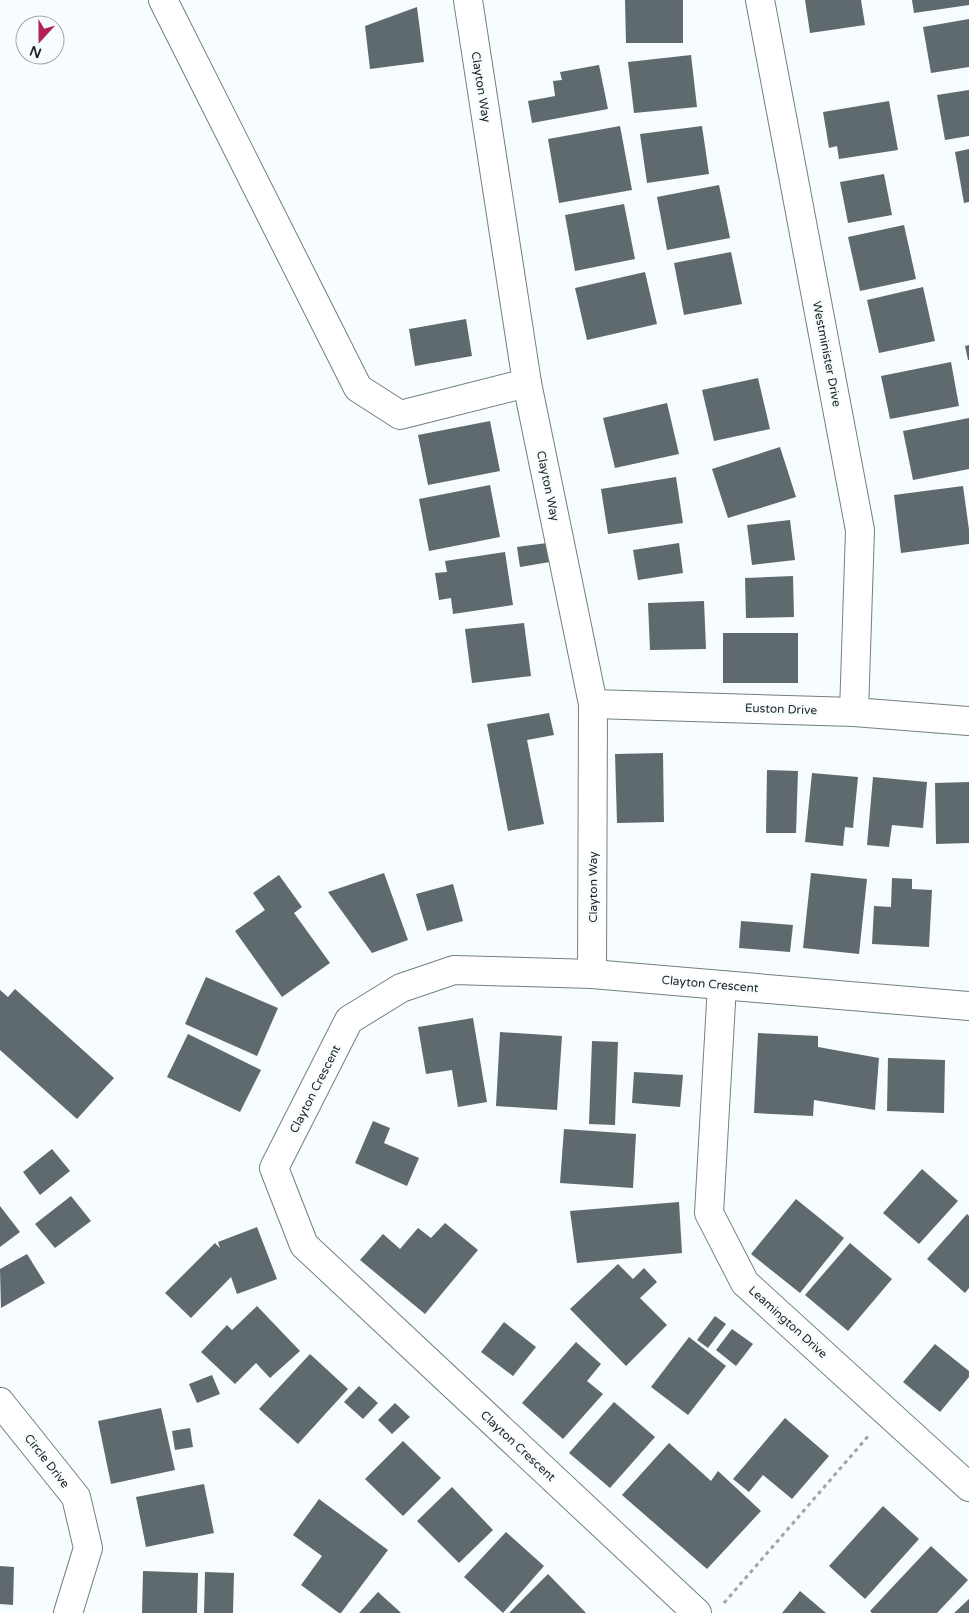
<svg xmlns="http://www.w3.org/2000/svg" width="969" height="1613" viewBox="0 0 969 1613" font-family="'Varela Round',sans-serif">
<rect width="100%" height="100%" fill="#f7fcfe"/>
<g fill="#5e6a6d">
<path d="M 625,0 L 683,0 L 683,43 L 626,43 Z"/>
<path d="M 805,0 L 861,0 L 865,25 L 810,33 Z"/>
<path d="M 912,0 L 969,0 L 969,5 L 914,13 Z"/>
<path d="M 417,7 L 424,62 L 370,69 L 365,26 Z"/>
<path d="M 969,19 L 969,67 L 931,73 L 923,27 Z"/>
<path d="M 691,55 L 697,107 L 634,113 L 628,62 Z"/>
<path d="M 599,65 L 608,109 L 532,123 L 528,101 L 555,96 L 553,81 L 562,80 L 560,72 Z"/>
<path d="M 969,90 L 969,136 L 945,140 L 937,95 Z"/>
<path d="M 889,101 L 898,150 L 839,159 L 837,146 L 829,148 L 823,112 Z"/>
<path d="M 620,126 L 632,190 L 559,203 L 548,139 Z"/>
<path d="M 702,126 L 709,174 L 647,183 L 640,134 Z"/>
<path d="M 969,149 L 969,202 L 964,203 L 955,152 Z"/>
<path d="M 884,174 L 892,215 L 848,223 L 840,182 Z"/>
<path d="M 719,185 L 730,238 L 667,250 L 657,197 Z"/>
<path d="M 624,204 L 635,259 L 575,271 L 565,215 Z"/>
<path d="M 904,225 L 916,279 L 860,291 L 848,237 Z"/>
<path d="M 731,252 L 742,304 L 684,315 L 674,263 Z"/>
<path d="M 645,272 L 657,324 L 587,340 L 575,288 Z"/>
<path d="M 923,287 L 935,341 L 879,353 L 867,300 Z"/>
<path d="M 466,319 L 472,356 L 415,366 L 409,329 Z"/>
<path d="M 969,345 L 969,360 L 968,360 L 965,346 Z"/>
<path d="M 951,362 L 959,406 L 890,419 L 881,376 Z"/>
<path d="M 758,378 L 770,429 L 714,441 L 702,390 Z"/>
<path d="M 667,403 L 679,454 L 615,468 L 603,418 Z"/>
<path d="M 969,418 L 969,469 L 913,480 L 903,431 Z"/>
<path d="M 490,421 L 500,471 L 428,485 L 418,435 Z"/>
<path d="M 780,447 L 796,497 L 728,518 L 712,469 Z"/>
<path d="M 676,477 L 683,523 L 608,534 L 601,489 Z"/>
<path d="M 490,485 L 500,537 L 429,551 L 419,499 Z"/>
<path d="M 963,486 L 969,530 L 969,544 L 901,553 L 894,495 Z"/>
<path d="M 790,520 L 795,560 L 752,565 L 747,525 Z"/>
<path d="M 547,543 L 550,562 L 520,567 L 517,547 Z"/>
<path d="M 679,543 L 683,573 L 638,580 L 633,550 Z"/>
<path d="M 505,552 L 513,605 L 453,614 L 451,598 L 439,600 L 435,573 L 447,572 L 445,561 Z"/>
<path d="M 793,576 L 794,617 L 746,618 L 745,578 Z"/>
<path d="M 704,601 L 706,649 L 650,650 L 648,603 Z"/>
<path d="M 524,623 L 531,676 L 472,683 L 465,629 Z"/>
<rect x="723" y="633" width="75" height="50"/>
<path d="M 549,713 L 554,735 L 527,740 L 544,824 L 508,831 L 487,724 Z"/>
<path d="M 663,753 L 664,822 L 617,823 L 615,754 Z"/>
<path d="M 767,770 L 798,771 L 796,833 L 766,833 Z"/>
<path d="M 812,773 L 858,777 L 853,828 L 845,827 L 843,846 L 805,842 Z"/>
<path d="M 873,777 L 927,782 L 923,828 L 892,825 L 889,847 L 867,845 Z"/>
<path d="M 969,782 L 969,843 L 936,844 L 935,783 Z"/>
<path d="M 384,873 L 408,940 L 372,953 L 328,892 Z"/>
<path d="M 811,873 L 867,879 L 859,954 L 803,948 Z"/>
<path d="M 279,875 L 302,907 L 294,913 L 330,963 L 282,997 L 235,931 L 265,910 L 253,893 Z"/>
<path d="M 892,878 L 912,879 L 912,889 L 932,890 L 929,947 L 872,944 L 874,906 L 891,907 Z"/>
<path d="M 453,884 L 463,921 L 427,931 L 416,894 Z"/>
<path d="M 741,921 L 793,925 L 790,952 L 739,948 Z"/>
<path d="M 206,977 L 278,1008 L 257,1056 L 185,1024 Z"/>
<path d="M 15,989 L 114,1078 L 77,1119 L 0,1050 L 0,990 L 8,997 Z"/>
<path d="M 473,1018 L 487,1102 L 458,1107 L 452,1070 L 426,1074 L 418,1027 Z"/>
<path d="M 500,1032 L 562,1036 L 557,1110 L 496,1106 Z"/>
<path d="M 758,1033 L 818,1036 L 818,1047 L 879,1058 L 875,1110 L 814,1100 L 813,1116 L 754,1113 Z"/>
<path d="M 188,1034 L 261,1070 L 240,1112 L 167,1077 Z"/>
<path d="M 592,1041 L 618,1042 L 615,1125 L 589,1124 Z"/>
<path d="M 888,1058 L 945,1060 L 944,1113 L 887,1111 Z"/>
<path d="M 634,1072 L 683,1075 L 680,1107 L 632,1103 Z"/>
<path d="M 373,1121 L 390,1128 L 384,1143 L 419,1158 L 407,1186 L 355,1163 Z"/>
<path d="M 564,1129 L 636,1134 L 633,1188 L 560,1183 Z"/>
<path d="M 52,1149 L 70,1171 L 40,1195 L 23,1172 Z"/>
<path d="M 922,1169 L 958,1201 L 919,1244 L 883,1213 Z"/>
<path d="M 71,1196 L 91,1221 L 55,1248 L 35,1224 Z"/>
<path d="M 796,1199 L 844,1238 L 800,1293 L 751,1254 Z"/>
<path d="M 679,1202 L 682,1253 L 577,1263 L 570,1211 Z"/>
<path d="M 0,1206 L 20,1232 L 0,1247 Z"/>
<path d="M 967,1214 L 969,1216 L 969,1288 L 965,1293 L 927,1259 Z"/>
<path d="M 445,1223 L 478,1250 L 425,1314 L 360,1260 L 383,1234 L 400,1249 L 418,1228 L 431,1238 Z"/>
<path d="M 257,1227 L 277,1279 L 237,1294 L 231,1277 L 191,1318 L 165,1293 L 215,1243 L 220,1248 L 218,1242 Z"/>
<path d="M 850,1243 L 892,1279 L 848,1331 L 805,1295 Z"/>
<path d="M 27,1254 L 45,1283 L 1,1308 L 0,1269 Z"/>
<path d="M 618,1264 L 633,1279 L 644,1268 L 657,1282 L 640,1298 L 667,1325 L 626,1366 L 570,1309 Z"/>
<path d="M 257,1306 L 300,1351 L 270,1378 L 256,1363 L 235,1384 L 201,1352 L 227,1325 L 232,1330 Z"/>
<path d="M 715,1316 L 726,1324 L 708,1348 L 697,1340 Z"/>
<path d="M 504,1322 L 536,1347 L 513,1376 L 481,1352 Z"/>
<path d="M 732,1329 L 753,1344 L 736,1366 L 716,1350 Z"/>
<path d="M 689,1337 L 726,1366 L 688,1415 L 651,1387 Z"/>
<path d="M 576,1342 L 601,1364 L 587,1381 L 603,1394 L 563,1439 L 522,1403 Z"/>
<path d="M 935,1344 L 969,1371 L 969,1377 L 940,1412 L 903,1382 Z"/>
<path d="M 310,1354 L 348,1389 L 298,1444 L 259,1409 Z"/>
<path d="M 212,1375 L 220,1394 L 197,1403 L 189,1384 Z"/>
<path d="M 359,1386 L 378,1403 L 363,1419 L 344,1402 Z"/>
<path d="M 614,1402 L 655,1437 L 610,1488 L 569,1453 Z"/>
<path d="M 395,1403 L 410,1417 L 392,1434 L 378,1420 Z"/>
<path d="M 161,1408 L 175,1470 L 111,1484 L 98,1421 Z"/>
<path d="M 785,1418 L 829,1456 L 792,1499 L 763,1475 L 749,1492 L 733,1479 Z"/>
<path d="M 190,1428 L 193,1447 L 175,1450 L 172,1431 Z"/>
<path d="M 403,1441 L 441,1478 L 403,1516 L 365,1479 Z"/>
<path d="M 669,1443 L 711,1481 L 718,1471 L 761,1511 L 707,1569 L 622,1495 Z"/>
<path d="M 204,1484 L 214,1533 L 146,1547 L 136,1497 Z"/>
<path d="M 452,1487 L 493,1530 L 459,1563 L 417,1521 Z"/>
<path d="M 319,1499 L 388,1550 L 341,1613 L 339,1613 L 301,1585 L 322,1556 L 293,1535 Z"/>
<path d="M 883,1506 L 919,1539 L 865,1599 L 829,1566 Z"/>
<path d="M 506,1532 L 544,1566 L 503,1613 L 464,1577 Z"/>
<path d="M 931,1546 L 968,1580 L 937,1613 L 872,1613 L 870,1611 Z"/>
<path d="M 0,1566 L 14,1567 L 13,1605 L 0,1604 Z"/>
<path d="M 143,1571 L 198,1573 L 197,1613 L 142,1613 Z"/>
<path d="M 205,1572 L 234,1573 L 233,1613 L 204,1613 Z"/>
<path d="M 548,1574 L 586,1613 L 509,1613 Z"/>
<path d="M 800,1591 L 826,1613 L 782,1613 Z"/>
<path d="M 378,1592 L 399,1611 L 401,1613 L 359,1613 Z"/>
<path d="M 969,1599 L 969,1613 L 954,1613 Z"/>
</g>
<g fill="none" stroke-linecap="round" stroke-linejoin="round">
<defs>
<g id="minor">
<path d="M 163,0 L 358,388 L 400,415 L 527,383"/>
<path d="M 468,0 L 527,383 L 593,704 L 592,974"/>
<path d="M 760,0 L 860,530 L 854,712"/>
<path d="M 593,704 L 854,712 L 969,721"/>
<path d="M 722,985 L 709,1213 L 745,1283 L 969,1487"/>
<path d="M 0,1402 L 76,1497 L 88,1548 L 68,1613"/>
<path d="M 697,1613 L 304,1245 L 274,1168 L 349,1020 L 401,988 L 454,970 L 592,974 L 969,1006"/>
</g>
</defs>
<use href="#minor" stroke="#727f82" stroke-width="30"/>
<path stroke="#9fa4a6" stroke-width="3" stroke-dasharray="4 4" stroke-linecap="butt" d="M 724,1603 L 870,1434"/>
<use href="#minor" stroke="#fff" stroke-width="28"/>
</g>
<g text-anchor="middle" stroke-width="5" stroke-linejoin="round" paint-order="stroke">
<g font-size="12" fill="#212628" stroke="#f7fcfe">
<text transform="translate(481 87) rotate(81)" y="4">Clayton Way</text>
<text transform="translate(827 354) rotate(79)" y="4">Westminister Drive</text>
<text transform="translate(548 486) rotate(78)" y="4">Clayton Way</text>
<text transform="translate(781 709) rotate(2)" y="4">Euston Drive</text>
<text transform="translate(593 887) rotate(-90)" y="4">Clayton Way</text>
<text transform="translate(710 984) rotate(5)" y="4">Clayton Crescent</text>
<text transform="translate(315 1089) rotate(-63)" y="4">Clayton Crescent</text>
<text transform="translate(788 1322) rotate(42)" y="4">Leamington Drive</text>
<text transform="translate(518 1446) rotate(43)" y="4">Clayton Crescent</text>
<text transform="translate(47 1461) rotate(52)" y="4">Circle Drive</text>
</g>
</g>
<g transform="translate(40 40) rotate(201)"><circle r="24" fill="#f7fcfe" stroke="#a1a6a8"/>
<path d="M0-4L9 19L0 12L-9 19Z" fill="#b02156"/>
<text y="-8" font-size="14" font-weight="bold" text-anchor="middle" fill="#212628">N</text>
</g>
</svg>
